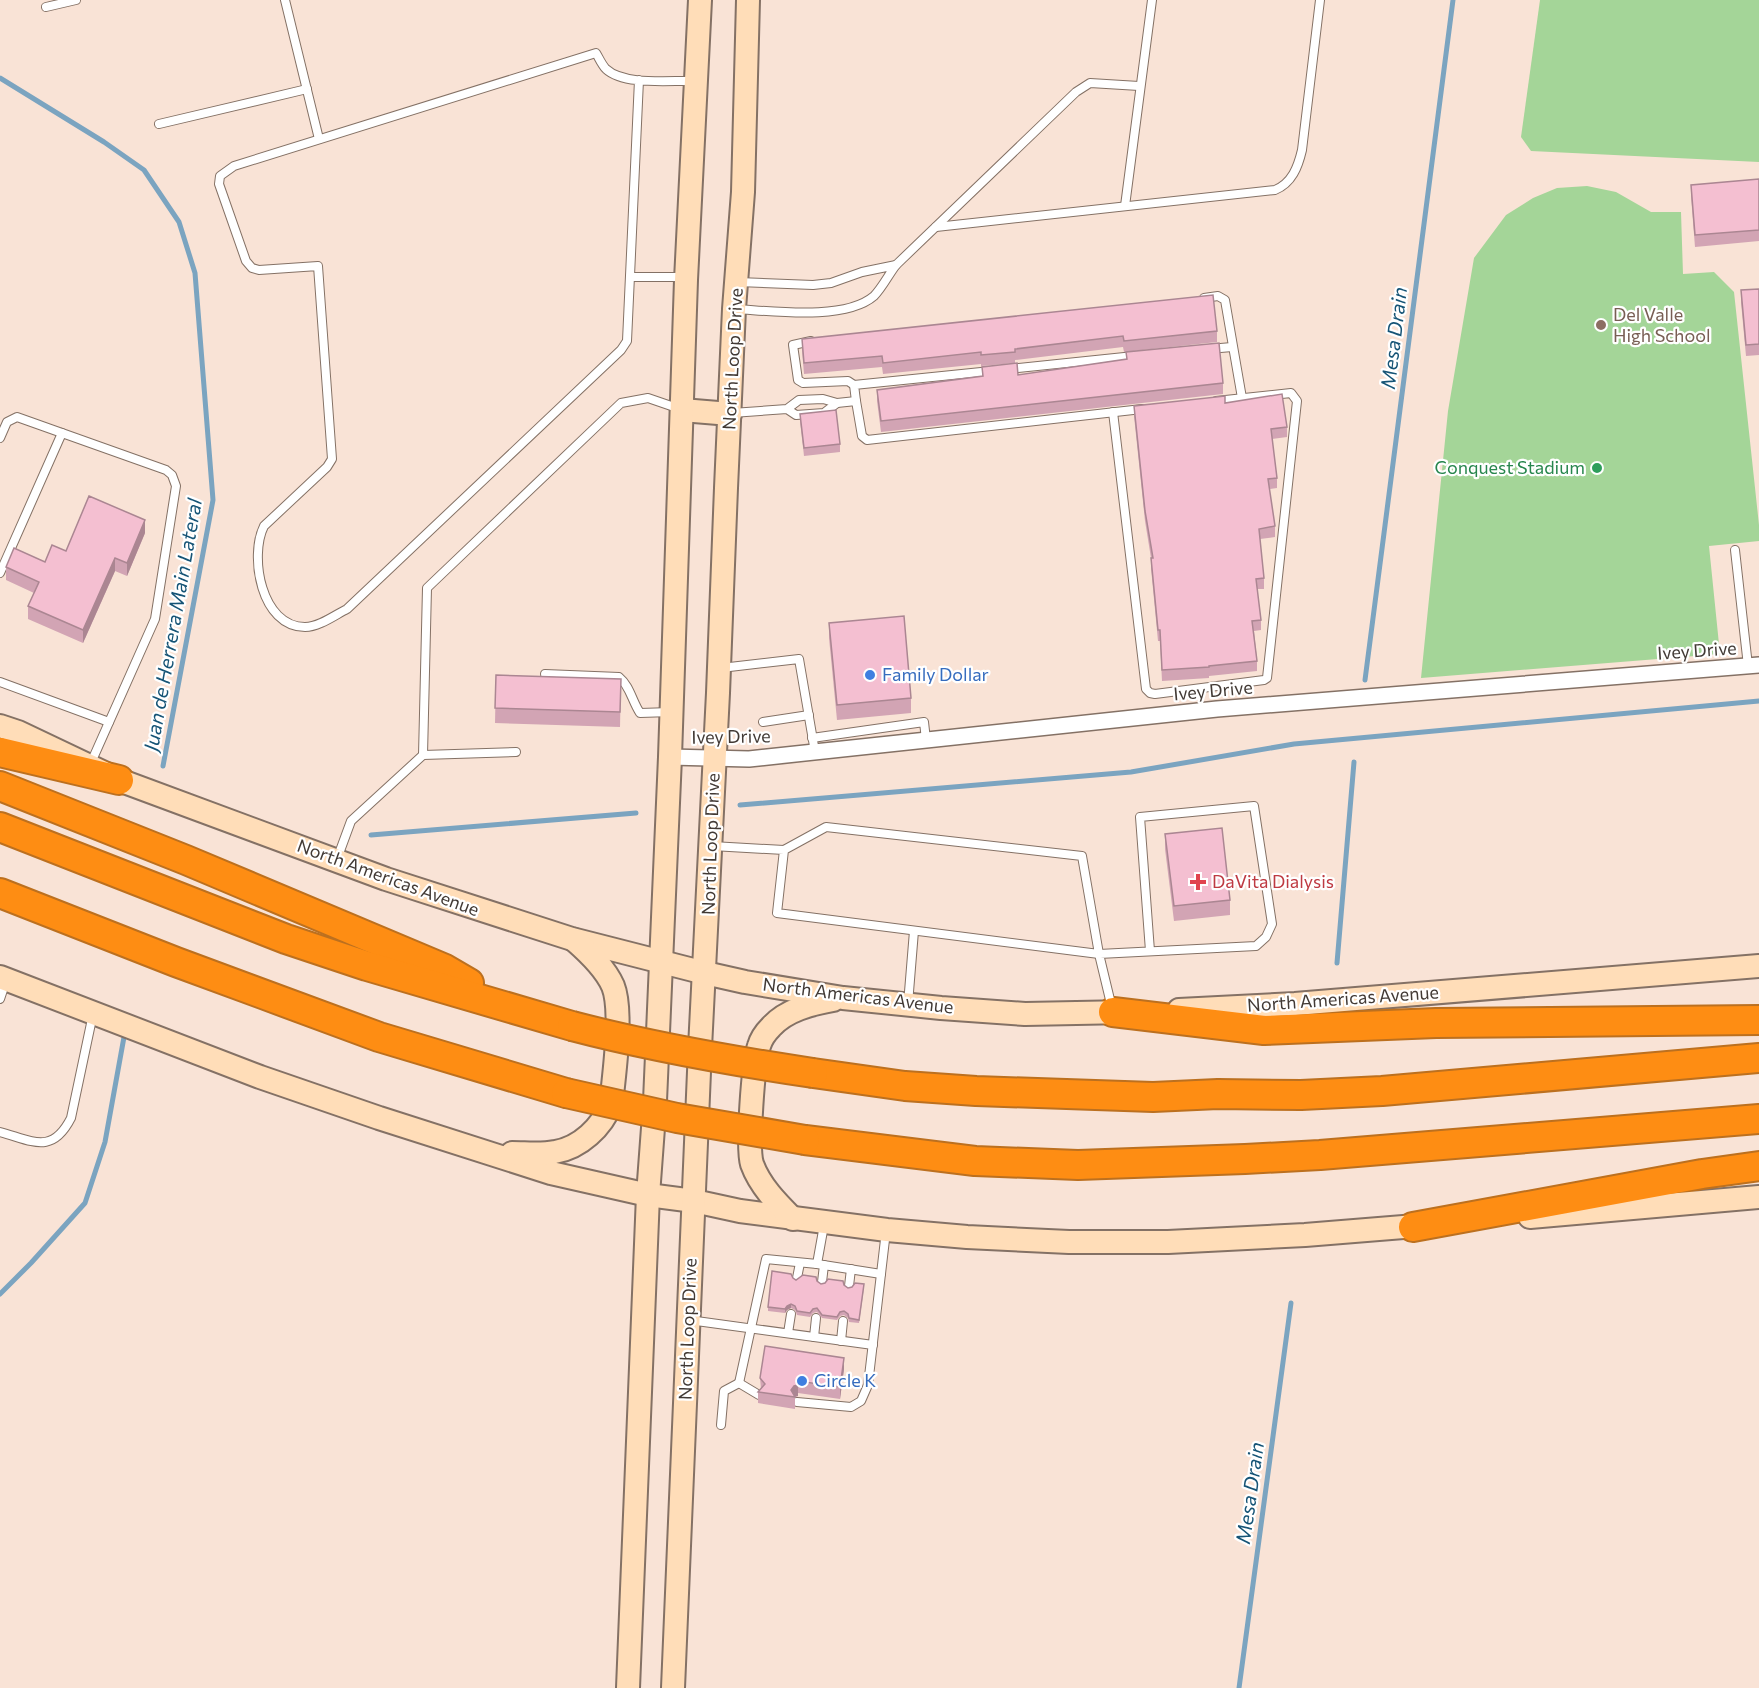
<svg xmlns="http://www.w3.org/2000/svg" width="1759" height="1688" viewBox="0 0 1759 1688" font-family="Commissioner,sans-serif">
<rect width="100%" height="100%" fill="#f9e3d6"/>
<g fill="#a4d598">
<path d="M 1540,0 L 1759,0 L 1759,162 L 1531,151 L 1521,137 Z"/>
<path d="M 1587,186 L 1616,192 L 1651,212 L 1681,212 L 1683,274 L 1714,272 L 1734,292 L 1759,525 L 1759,541 L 1709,546 L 1720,654 L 1421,678 L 1448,411 L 1474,258 L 1506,215 L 1533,198 L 1557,188 Z"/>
</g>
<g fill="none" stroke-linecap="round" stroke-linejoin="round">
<g stroke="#7ba4c0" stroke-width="5">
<path d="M 0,78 L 104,142 L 144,170 L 179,222 L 195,273 L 213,500 L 163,766"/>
<path d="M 1365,680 L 1453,0"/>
<path d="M 740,805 L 1131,772 L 1294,744 L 1759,701"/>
<path d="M 371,835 L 636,813"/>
<path d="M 1337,963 L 1354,762"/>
<path d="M 0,1294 L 31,1263 L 85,1203 L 105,1142 L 124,1037"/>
<path d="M 1239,1688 L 1291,1303"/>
</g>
<defs>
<g id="lane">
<path d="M 285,0 L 319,139"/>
<path d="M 46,7 L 76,0"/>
<path d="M 639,80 L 627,341 L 621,350 L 347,609 C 335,615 319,627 305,627 C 261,627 249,556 264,526 L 327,467 L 332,459 L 318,266 L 259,270 L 252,268 L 246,261 L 219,184 L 220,176 L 234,166 L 596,53 C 599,58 602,65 606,69 C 624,86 671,80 695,81"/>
<path d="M 159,124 L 307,89"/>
<path d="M 1125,206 L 1152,0"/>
<path d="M 936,227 L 1275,190 C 1292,183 1298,167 1302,150 L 1320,0"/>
<path d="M 896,265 L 1076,92 L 1090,83 L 1139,86"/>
<path d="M 630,277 L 683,277"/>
<path d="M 1204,298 L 1218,296 L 1225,300 L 1242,398"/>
<path d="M 736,309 C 772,311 845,321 874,296 C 882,288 889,274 896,265 L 862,272 L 831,283 L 813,285 L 738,282"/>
<path d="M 811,341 L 793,345 L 798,380 L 803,383 L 848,381 L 854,385"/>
<path d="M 1209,349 L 1232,347"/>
<path d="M 1009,369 L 1134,356"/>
<path d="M 856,401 L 854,385 L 991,371"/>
<path d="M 837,403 L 856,401 L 862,436 L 867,440 L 1142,409"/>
<path d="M 1113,412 L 1146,689 L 1150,693 L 1155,694 L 1264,680 L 1267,678 L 1297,401 L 1291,393 L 1216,401"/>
<path d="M 732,413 L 787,409 L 799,400 L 823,399 L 837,403 L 824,413 L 796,415 L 787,409"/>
<path d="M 0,438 L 7,422 L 17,417 L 62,433"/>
<path d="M 1735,550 L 1748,666"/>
<path d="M 0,573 L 62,433 L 166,470 L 172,475 L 176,486 L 155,619 L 90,765"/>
<path d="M 721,668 L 799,659 L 815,752"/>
<path d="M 545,674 L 619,677 C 630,686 632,701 640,713 L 671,712"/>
<path d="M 0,682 L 109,722"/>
<path d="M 763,722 L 809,715"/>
<path d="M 812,738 L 924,722 L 926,740"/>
<path d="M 423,755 L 427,588 L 621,403 L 648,398 L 680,409"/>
<path d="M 712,846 L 784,850 L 777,913 L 1099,954 L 1082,856 L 826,827 L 784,850"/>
<path d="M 337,859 L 351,821 L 423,755 L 516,752"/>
<path d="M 0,999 L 6,981"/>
<path d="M 908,1004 L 914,931"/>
<path d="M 1112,1008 L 1099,954 L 1256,946 L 1266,937 L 1272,924 L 1254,806 L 1140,817 L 1150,951"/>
<path d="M 0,1132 C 33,1141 52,1155 71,1118 L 93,1014"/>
<path d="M 817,1264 L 881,1274"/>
<path d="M 797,1278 L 800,1263"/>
<path d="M 822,1282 L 824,1265"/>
<path d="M 849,1286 L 851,1269"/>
<path d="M 689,1320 L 873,1345"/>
<path d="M 788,1333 L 791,1314"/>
<path d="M 814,1337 L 816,1318"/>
<path d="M 841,1341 L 843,1321"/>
<path d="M 739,1383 L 766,1259 L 817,1264 L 824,1225"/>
<path d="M 739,1383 L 759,1395"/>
<path d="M 797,1402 L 851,1407 L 861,1401 L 868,1385 L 886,1231"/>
<path d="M 721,1425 L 724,1391 L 739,1383"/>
</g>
<path id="street" d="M 670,757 L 749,759 L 1217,709 L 1759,665"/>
<g id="secondary">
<path d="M 682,410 L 730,414"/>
<path d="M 0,726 L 18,732 L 119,780 L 386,879 L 572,939 L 705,973 L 745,982 L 843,998 L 941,1008 L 1025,1014 L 1128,1012"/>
<path d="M 0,977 L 260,1077 L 379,1118 L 551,1173 L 648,1195 L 694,1201 L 740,1211 L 887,1230 L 967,1237 L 1069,1242 L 1168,1242 L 1305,1235 L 1428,1225"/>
<path d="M 1179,1010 L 1295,1004 L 1759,966"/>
<path d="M 512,1153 C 526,1153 541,1155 555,1152 C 580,1148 602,1127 611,1104 C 614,1076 623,1011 613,986 C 605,968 589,953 574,940"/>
<path d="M 1530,1217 L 1759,1197"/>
<path d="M 793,1219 C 777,1203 760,1186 752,1164 C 747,1148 753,1063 759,1046 C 761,1039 766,1032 771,1027 C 786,1010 811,1004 833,1000"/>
<path d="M 628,1688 L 648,1195 L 655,1101 L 670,757 L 686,280 L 700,0"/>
<path d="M 673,1688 L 700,1048 L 718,693 L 726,488 L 734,309 L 743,192 L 748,0"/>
</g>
<g id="highway">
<path d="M 0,752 L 119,780"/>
<path d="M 0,786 L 186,860 L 445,969 L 469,983"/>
<path d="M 0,827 L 286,939 L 367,966 L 572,1026"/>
<path d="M 0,893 L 176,962 L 379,1037 L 566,1093"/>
<path d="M 1113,1012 L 1264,1030 L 1436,1023 L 1759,1020"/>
<path d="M 813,1073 L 905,1086 L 976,1091 L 1153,1097 L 1218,1094 L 1301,1095 L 1382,1091 L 1759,1058"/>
<path d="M 805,1140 L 975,1161 L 1078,1165 L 1245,1159 L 1320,1155 L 1759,1119"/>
<path d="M 1413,1227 L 1702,1174 L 1759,1166"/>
</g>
</defs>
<use href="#lane" stroke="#847165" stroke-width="10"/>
<use href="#street" stroke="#847165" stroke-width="18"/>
<use href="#secondary" stroke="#847165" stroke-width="26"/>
<use href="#highway" stroke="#bc701f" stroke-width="32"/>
<use href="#lane" stroke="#fff" stroke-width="8"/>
<use href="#street" stroke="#fff" stroke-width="15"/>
<use href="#secondary" stroke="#ffddb8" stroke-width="22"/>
<use href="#highway" stroke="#fe8d13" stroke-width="28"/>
<defs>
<g id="highway-bridge">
<path d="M 572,1026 C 652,1047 732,1061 813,1073"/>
<path d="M 566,1093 L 677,1118 L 805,1140"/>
</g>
</defs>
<use href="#highway-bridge" stroke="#bc701f" stroke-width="32" stroke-linecap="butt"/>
<use href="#highway-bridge" stroke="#fe8d13" stroke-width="28"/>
</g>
<g fill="#d2a4b4">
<path d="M 1759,179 L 1759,241 L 1695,247 L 1691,196 L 1691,185 Z"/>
<path d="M 1759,289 L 1759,355 L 1746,356 L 1741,302 L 1741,290 Z"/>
<path d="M 1217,331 L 1217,342 L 1124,352 L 1123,347 L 1015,360 L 1015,363 L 981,366 L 981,364 L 883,374 L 882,367 L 804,374 L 802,350 L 802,339 Z"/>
<path d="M 1126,352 L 1223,383 L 1223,394 L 881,432 L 877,401 L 877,390 L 982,377 L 982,367 L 1018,375 L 1126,359 Z"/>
<path d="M 1225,403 L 1287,427 L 1287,437 L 1272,439 L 1277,478 L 1277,488 L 1269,489 L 1275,526 L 1275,537 L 1260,539 L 1264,578 L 1264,589 L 1257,589 L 1261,620 L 1261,630 L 1254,631 L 1257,661 L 1257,671 L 1209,676 L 1209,678 L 1162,681 L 1160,641 L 1158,641 L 1151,568 L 1151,558 L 1145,521 L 1134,416 L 1134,406 Z"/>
<path d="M 800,414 L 840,444 L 840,452 L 804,456 L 800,421 Z"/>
<path d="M 145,533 L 127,576 L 115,571 L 83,643 L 28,619 L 28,606 L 34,593 L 6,580 L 6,567 L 45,562 L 66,551 Z"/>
<path d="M 829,623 L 911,698 L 911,713 L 837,720 L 829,638 Z"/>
<path d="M 496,675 L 621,679 L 620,727 L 495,723 Z"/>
<path d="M 1165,834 L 1230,900 L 1230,915 L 1174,921 L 1165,849 Z"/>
<path d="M 793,1278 L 796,1280 L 817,1281 L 821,1284 L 844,1285 L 848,1288 L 864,1288 L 859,1323 L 849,1322 L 848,1318 L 844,1315 L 840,1316 L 837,1320 L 822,1318 L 817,1312 L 813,1313 L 810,1317 L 797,1315 L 795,1310 L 791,1308 L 787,1310 L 785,1313 L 768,1311 L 768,1307 Z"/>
<path d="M 844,1369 L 840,1399 L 798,1393 L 798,1396 L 795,1397 L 795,1409 L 758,1403 L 758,1392 L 761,1389 L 760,1378 Z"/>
</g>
<g fill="#ab8692">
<path d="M 145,520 L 145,533 L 127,576 L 127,563 Z"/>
<path d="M 115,558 L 115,571 L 83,643 L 83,630 Z"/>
<path d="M 791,1304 L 791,1308 L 787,1310 L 785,1313 L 785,1309 L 787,1306 Z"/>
<path d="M 844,1358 L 844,1369 L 840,1399 L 840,1387 Z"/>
<path d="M 798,1381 L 798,1396 L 794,1397 L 791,1390 Z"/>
</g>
<g fill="#f4bfd1" stroke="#ab8692" stroke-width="1.5">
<path d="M 1759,179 L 1759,230 L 1695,235 L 1691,185 Z"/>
<path d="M 1759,289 L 1759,344 L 1746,345 L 1741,290 Z"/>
<path d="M 1213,295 L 1217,331 L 1124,341 L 1123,336 L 1015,349 L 1015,352 L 981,355 L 981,352 L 883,363 L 882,356 L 804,363 L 802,339 Z"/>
<path d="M 1219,343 L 1223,383 L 881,421 L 877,390 L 983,376 L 982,367 L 1017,363 L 1018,375 L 1127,359 L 1126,352 Z"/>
<path d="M 1282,394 L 1287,427 L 1271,429 L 1277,478 L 1268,479 L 1275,526 L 1259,529 L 1264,578 L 1256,579 L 1261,620 L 1252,621 L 1257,661 L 1209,666 L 1209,667 L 1162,670 L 1160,630 L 1158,630 L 1151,558 L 1153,558 L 1145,511 L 1134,406 L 1225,396 L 1225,403 Z"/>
<path d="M 836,410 L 840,444 L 804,448 L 800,414 Z"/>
<path d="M 89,496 L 145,520 L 127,563 L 115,558 L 83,630 L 28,606 L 39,582 L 6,567 L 14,548 L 45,562 L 52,545 L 66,551 Z"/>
<path d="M 904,616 L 911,698 L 837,705 L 829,623 Z"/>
<path d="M 496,675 L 621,679 L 620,712 L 495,708 Z"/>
<path d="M 1222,828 L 1230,900 L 1174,906 L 1165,834 Z"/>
<path d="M 772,1271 L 791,1274 L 793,1278 L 796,1280 L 803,1275 L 816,1277 L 817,1281 L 821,1284 L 825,1283 L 828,1279 L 843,1281 L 844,1285 L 848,1288 L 852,1287 L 855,1283 L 864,1284 L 859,1320 L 849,1318 L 848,1314 L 844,1311 L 840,1312 L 837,1317 L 822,1315 L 817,1308 L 813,1309 L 810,1313 L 797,1311 L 795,1306 L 791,1304 L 787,1306 L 785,1309 L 768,1307 Z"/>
<path d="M 765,1346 L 844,1358 L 840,1387 L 798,1381 L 798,1385 L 794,1386 L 791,1390 L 795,1397 L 758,1392 L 765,1384 L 760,1378 Z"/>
</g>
<circle fill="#8d6e63" stroke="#fff" stroke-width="2" cx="1601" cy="325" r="6"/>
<circle fill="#2e9e5b" stroke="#fff" stroke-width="2" cx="1597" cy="468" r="6"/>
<g fill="#3f7fe0" stroke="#fff" stroke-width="2">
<circle cx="870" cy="675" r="6"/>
<circle cx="802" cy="1381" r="6"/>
</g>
<path fill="#e0444e" stroke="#fff" stroke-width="2" d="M1195 873h6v6h6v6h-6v6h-6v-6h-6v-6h6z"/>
<g text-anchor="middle" stroke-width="4.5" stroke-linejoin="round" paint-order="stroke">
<g font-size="18" fill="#785e54" stroke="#fff" text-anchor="start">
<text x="1613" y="321">Del Valle<tspan x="1613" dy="21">High School</tspan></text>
</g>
<g font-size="18" fill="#423a35" stroke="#fff">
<text transform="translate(733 359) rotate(-87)" y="6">North Loop Drive</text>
<text transform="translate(1697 651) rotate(-4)" y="6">Ivey Drive</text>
<text transform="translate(1213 691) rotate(-5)" y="6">Ivey Drive</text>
<text transform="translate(731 737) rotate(-1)" y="6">Ivey Drive</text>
<text transform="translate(711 844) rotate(-88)" y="6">North Loop Drive</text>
<text transform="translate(388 878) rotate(20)" y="6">North Americas Avenue</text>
<text transform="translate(858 996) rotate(7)" y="6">North Americas Avenue</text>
<text transform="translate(1343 999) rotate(-4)" y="6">North Americas Avenue</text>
<text transform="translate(688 1329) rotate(-88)" y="6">North Loop Drive</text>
</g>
<g font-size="18" fill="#27864d" stroke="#fff" text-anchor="end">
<text x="1585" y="474">Conquest Stadium</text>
</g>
<g font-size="18" fill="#366cbe" stroke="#fff" text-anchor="start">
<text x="882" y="681">Family Dollar</text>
<text x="814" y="1387">Circle K</text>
</g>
<g font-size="18" fill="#be3a42" stroke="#fff" text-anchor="start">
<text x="1212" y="888">DaVita Dialysis</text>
</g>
<g font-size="20" font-style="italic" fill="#165476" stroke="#fff">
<text transform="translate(1394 338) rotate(-83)" y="7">Mesa Drain</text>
<text transform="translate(173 625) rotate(-80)" y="7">Juan de Herrera Main Lateral</text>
<text transform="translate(1250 1493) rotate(-82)" y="7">Mesa Drain</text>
</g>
</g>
</svg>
